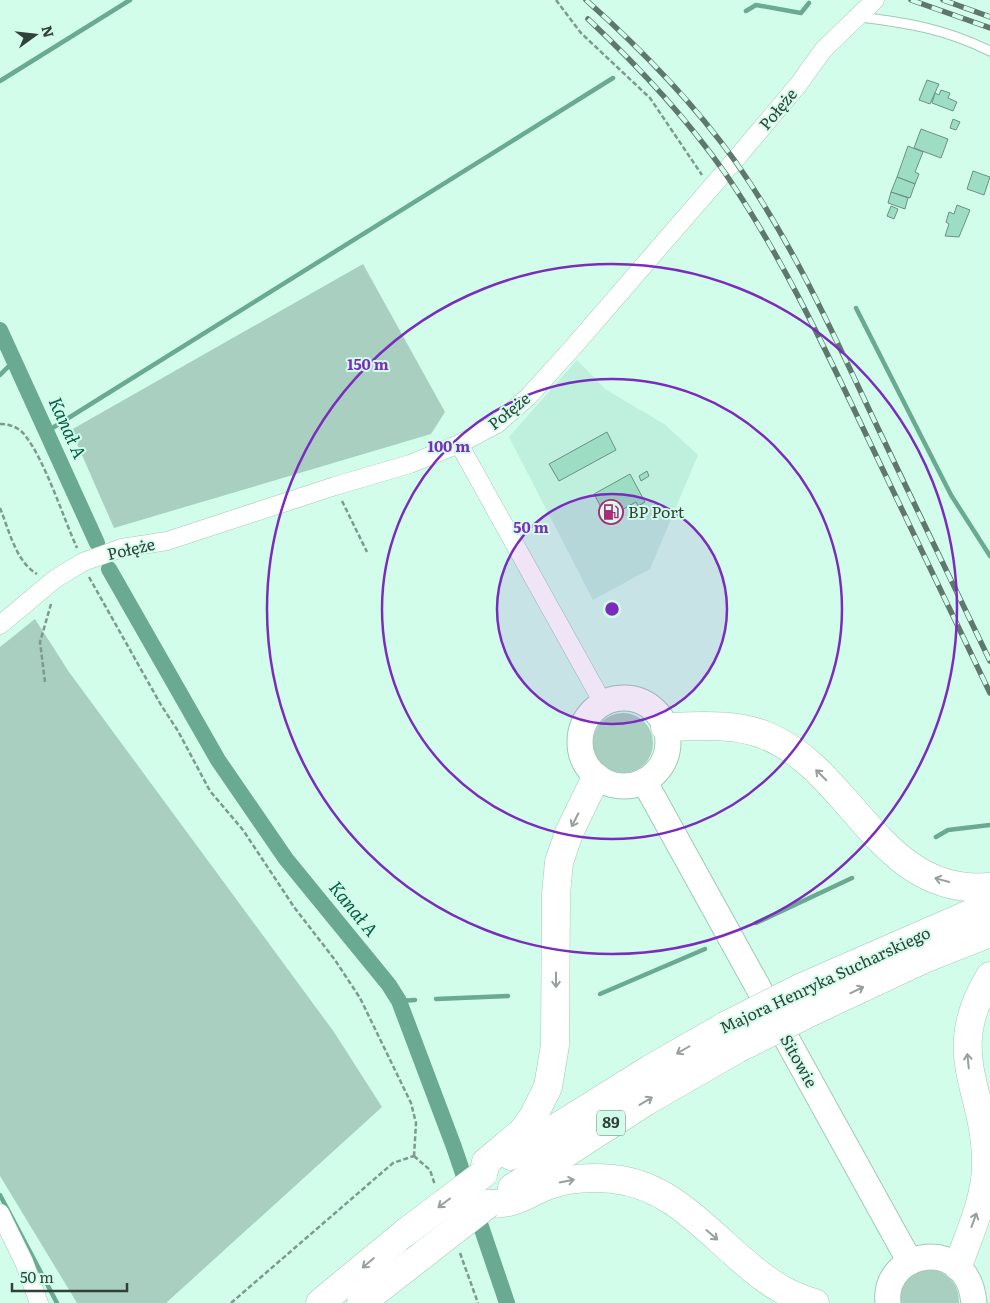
<svg xmlns="http://www.w3.org/2000/svg" width="990" height="1303" viewBox="0 0 990 1303" font-family="Literata,serif">
<rect width="100%" height="100%" fill="#d2fdeb"/>
<path fill="#bef0dd" d="M 577,360 L 605,389 L 664,424 L 698,455 L 650,569 L 593,600 L 509,437 Z"/>
<g fill="#a8cfc0">
<path d="M 363,264 L 445,412 L 431,434 L 114,528 L 71,430 Z"/>
<path d="M 35,619 L 69,672 L 334,1032 L 382,1107 L 166,1303 L 77,1303 L 0,1176 L 0,647 Z"/>
<circle cx="623" cy="743" r="30"/>
<path d="M 932,1269 C 950,1274 959,1285 959,1303 L 899,1303 C 901,1277 909,1274 932,1269 Z"/>
</g>
<g fill="none" stroke-linecap="round" stroke-linejoin="round">
<g stroke="#6aa992" stroke-width="4.5">
<path d="M 746,11 L 756,5 L 801,13 L 809,3"/>
<path d="M 0,81 L 130,0"/>
<path d="M 856,308 L 951,495 L 990,556"/>
<path d="M 0,375 L 14,361"/>
<path d="M 46,432 L 613,78"/>
<path d="M 936,837 L 948,830 L 990,825"/>
<path d="M 756,923 L 852,878"/>
<path d="M 600,994 L 705,949"/>
<path d="M 436,999 L 508,996"/>
<path d="M 399,1001 L 415,1000"/>
<path d="M 0,1195 L 57,1303"/>
</g>
<g stroke="#6aa992" stroke-width="16">
<path d="M 0,330 L 97,543"/>
<path d="M 109,569 L 218,760 L 286,859 L 389,985 L 399,1001 L 454,1147 L 507,1303"/>
</g>
</g>
<g fill="#9cddc4" stroke="#6a9182">
<path d="M 927,80 L 939,84 L 930,104 L 919,100 Z"/>
<path d="M 941,90 L 950,93 L 948,98 L 957,102 L 953,111 L 932,103 L 935,93 L 939,95 Z"/>
<path d="M 953,119 L 960,122 L 956,130 L 950,128 Z"/>
<path d="M 921,129 L 948,139 L 941,158 L 914,148 Z"/>
<path d="M 908,146 L 923,152 L 915,172 L 919,174 L 915,184 L 897,177 Z"/>
<path d="M 973,171 L 990,177 L 984,195 L 967,189 Z"/>
<path d="M 897,177 L 915,184 L 910,198 L 891,192 Z"/>
<path d="M 891,192 L 908,198 L 905,209 L 888,203 Z"/>
<path d="M 957,205 L 970,210 L 959,237 L 945,236 L 949,224 L 946,222 L 949,212 L 954,214 Z"/>
<path d="M 891,206 L 898,209 L 894,219 L 887,216 Z"/>
<path d="M 607,432 L 616,450 L 559,481 L 549,464 Z"/>
<path d="M 647,471 L 649,476 L 641,481 L 639,476 Z"/>
<path d="M 630,474 L 645,502 L 638,506 L 636,502 L 618,512 L 621,516 L 609,522 L 594,494 Z"/>
</g>
<g fill="none" stroke-linecap="round" stroke-linejoin="round">
<defs>
<path id="lane" d="M 860,17 C 909,23 945,29 990,51"/>
<g id="street">
<path d="M 459,444 L 603,703"/>
<path d="M 0,625 L 55,579 L 83,562 L 122,548 L 167,541 L 335,486 L 410,464 L 459,444 L 497,424 L 528,397 L 575,345 L 734,161 L 798,85 L 824,49 L 875,0"/>
<path d="M 0,1213 L 24,1262 L 39,1303"/>
</g>
<g id="secondary">
<circle cx="624" cy="742" r="44"/>
<path d="M 644,781 L 910,1262"/>
<path d="M 888,1303 C 882,1250 968,1234 974,1303"/>
</g>
<g id="highway">
<path d="M 665,727 C 699,726 736,723 767,736 C 853,772 881,897 990,887"/>
<path d="M 802,987 L 990,905"/>
<path d="M 813,1011 L 924,959 L 990,933"/>
<path d="M 511,1156 L 650,1069 L 725,1026"/>
<path d="M 483,1174 L 486,1162 L 522,1132 L 533,1117 L 548,1087 L 555,1045 L 556,894 L 559,862 L 569,833 L 596,777"/>
<path d="M 512,1188 L 645,1102 L 737,1049"/>
<path d="M 488,1204 C 518,1204 523,1195 549,1185 C 569,1178 592,1177 613,1179 C 697,1187 736,1283 815,1303"/>
<path d="M 958,1266 C 969,1234 985,1202 986,1167 C 988,1090 941,1056 990,976"/>
<path d="M 320,1303 L 406,1232"/>
<path d="M 361,1303 L 415,1261"/>
</g>
</defs>
<use href="#lane" stroke="#a0c9b9" stroke-width="11"/>
<use href="#street" stroke="#a0c9b9" stroke-width="19"/>
<use href="#secondary" stroke="#a0c9b9" stroke-width="27"/>
<use href="#highway" stroke="#a0c9b9" stroke-width="29"/>
<g stroke="#7d9a8e" stroke-width="2.5" stroke-dasharray="5 2.5" stroke-linecap="butt">
<path d="M 556,0 L 581,33 L 650,98 L 702,175"/>
<path d="M 0,424 C 9,424 18,427 24,434 C 45,460 63,517 77,548"/>
<path d="M 342,501 L 367,552"/>
<path d="M 0,508 C 9,530 16,562 37,574"/>
<path d="M 89,577 L 161,705 L 178,731 L 210,791 L 243,830 L 294,907 L 335,960 L 360,998 L 411,1103 L 416,1123 L 414,1156"/>
<path d="M 45,682 L 40,642 L 51,604"/>
<path d="M 414,1156 L 430,1170 L 435,1185"/>
<path d="M 460,1253 L 478,1303"/>
<path d="M 231,1303 L 393,1163 L 414,1156"/>
</g>
<use href="#lane" stroke="#fff" stroke-width="9"/>
<use href="#street" stroke="#fff" stroke-width="18"/>
<use href="#secondary" stroke="#fff" stroke-width="25"/>
<use href="#highway" stroke="#fff" stroke-width="28"/>
<defs>
<g id="rail">
<path d="M 586,0 C 641,49 692,101 735,161 C 792,242 832,331 874,420 C 912,500 951,580 990,661"/>
<path d="M 911,0 L 990,28"/>
<path d="M 943,0 L 990,17"/>
<path d="M 588,19 C 638,66 685,116 725,173 C 779,252 820,338 861,424 C 904,514 947,603 990,693"/>
</g>
</defs>
<use href="#rail" stroke="#5f776d" stroke-width="5.5"/>
<use href="#rail" stroke="#d2fdeb" stroke-width="4" stroke-dasharray="11" stroke-linecap="butt"/>
<defs>
<g id="highway-bridge">
<path d="M 725,1026 L 802,987"/>
<path d="M 737,1049 L 813,1011"/>
<path d="M 406,1232 L 483,1174"/>
<path d="M 415,1261 L 488,1204"/>
</g>
</defs>
<use href="#highway-bridge" stroke="#a0c9b9" stroke-width="29" stroke-linecap="butt"/>
<use href="#highway-bridge" stroke="#fff" stroke-width="28"/>
</g>
<defs><path id="oneway-shaft" d="M-6 0H5M1.5-3L5.5 0L1.5 3" fill="none" stroke-width="1.6" stroke-linecap="round" stroke-linejoin="round" transform="scale(1.25)"/></defs>
<g stroke="#98a09c">
<use href="#oneway-shaft" transform="translate(821 775) rotate(-135)"/>
<use href="#oneway-shaft" transform="translate(575 820) rotate(117)"/>
<use href="#oneway-shaft" transform="translate(942 880) rotate(-165)"/>
<use href="#oneway-shaft" transform="translate(556 980) rotate(90)"/>
<use href="#oneway-shaft" transform="translate(857 990) rotate(-26)"/>
<use href="#oneway-shaft" transform="translate(683 1050) rotate(150)"/>
<use href="#oneway-shaft" transform="translate(968 1061) rotate(-96)"/>
<use href="#oneway-shaft" transform="translate(646 1101) rotate(-31)"/>
<use href="#oneway-shaft" transform="translate(567 1181) rotate(-11)"/>
<use href="#oneway-shaft" transform="translate(444 1203) rotate(143)"/>
<use href="#oneway-shaft" transform="translate(974 1220) rotate(-70)"/>
<use href="#oneway-shaft" transform="translate(712 1235) rotate(41)"/>
<use href="#oneway-shaft" transform="translate(368 1263) rotate(140)"/>
</g>
<circle cx="612" cy="609" r="115" fill="#7b2cbf" fill-opacity=".12"/>
<g fill="none" stroke="#7b2cbf" stroke-width="2.5">
<circle cx="612" cy="609" r="115"/>
<circle cx="612" cy="609" r="230"/>
<circle cx="612" cy="609" r="345"/>
</g>
<defs>
<symbol id="fuel-ring" viewBox="-11 -11 22 22"><circle r="9.5" fill="#d2fdeb" stroke="#ac2b78" stroke-width="1.5"/><path d="M-5.5-6h7V0h2V4h1.3V-2.5L3-4.5l.8-.8L6-3V5H2.5V1h-1V6h-7ZM-4.2-4.7v3.2H.2V-4.7Z" fill="#ac2b78"/></symbol>
</defs>
<g fill-rule="evenodd">
<use href="#fuel-ring" x="597" y="498" width="28" height="28"/>
</g>
<g text-anchor="middle" stroke-width="4" stroke-linejoin="round" paint-order="stroke">
<rect fill="#d2fdeb" stroke="#61796f" stroke-width="1" x="597" y="1110.5" width="28" height="25" rx="4"/>
<g font-size="15" font-weight="bold" fill="#30413a">
<text x="611" y="1128">89</text>
</g>
<g font-size="16" fill="#30413a" stroke="#d2fdeb">
<text transform="translate(778 109) rotate(-50)" y="6">Połęże</text>
<text transform="translate(509 411) rotate(-39)" y="6">Połęże</text>
<text transform="translate(131 549) rotate(-13)" y="6">Połęże</text>
<text transform="translate(825 980) rotate(-25)" y="6">Majora Henryka Sucharskiego</text>
<text transform="translate(799 1061) rotate(61)" y="6">Sitowie</text>
</g>
<g font-size="16" fill="#30413a" stroke="#d2fdeb" text-anchor="start">
<text x="628" y="518">BP Port</text>
</g>
<g font-size="18" font-style="italic" fill="#045c46" stroke="#d2fdeb">
<text transform="translate(67 428) rotate(66)" y="6">Kanał A</text>
<text transform="translate(353 909) rotate(51)" y="6">Kanał A</text>
</g>
</g>
<circle cx="612" cy="609" r="8" fill="#7b2cbf" stroke="#d2fdeb" stroke-width="2.5"/>
<g font-size="15" text-anchor="middle" font-weight="bold" fill="#7b2cbf" stroke="#d2fdeb" stroke-width="4" stroke-linejoin="round" paint-order="stroke">
<text x="368" y="370">150 m</text>
<text x="449" y="452">100 m</text>
<text x="531" y="533">50 m</text>
</g>
<g transform="translate(35 35) rotate(75)" stroke="#d2fdeb" stroke-width="4" paint-order="stroke">
<path d="M0-4L9 19L0 12L-9 19Z" fill="#30413a"/>
<text y="-8" font-size="14" font-weight="bold" text-anchor="middle" fill="#30413a">N</text>
</g>
<path d="M12 1283v8h115v-8" fill="none" stroke="#30413a" stroke-width="2.5"/>
<text x="20" y="1283" font-size="15" fill="#30413a" stroke="#d2fdeb" stroke-width="4" paint-order="stroke">50 m</text>
</svg>
